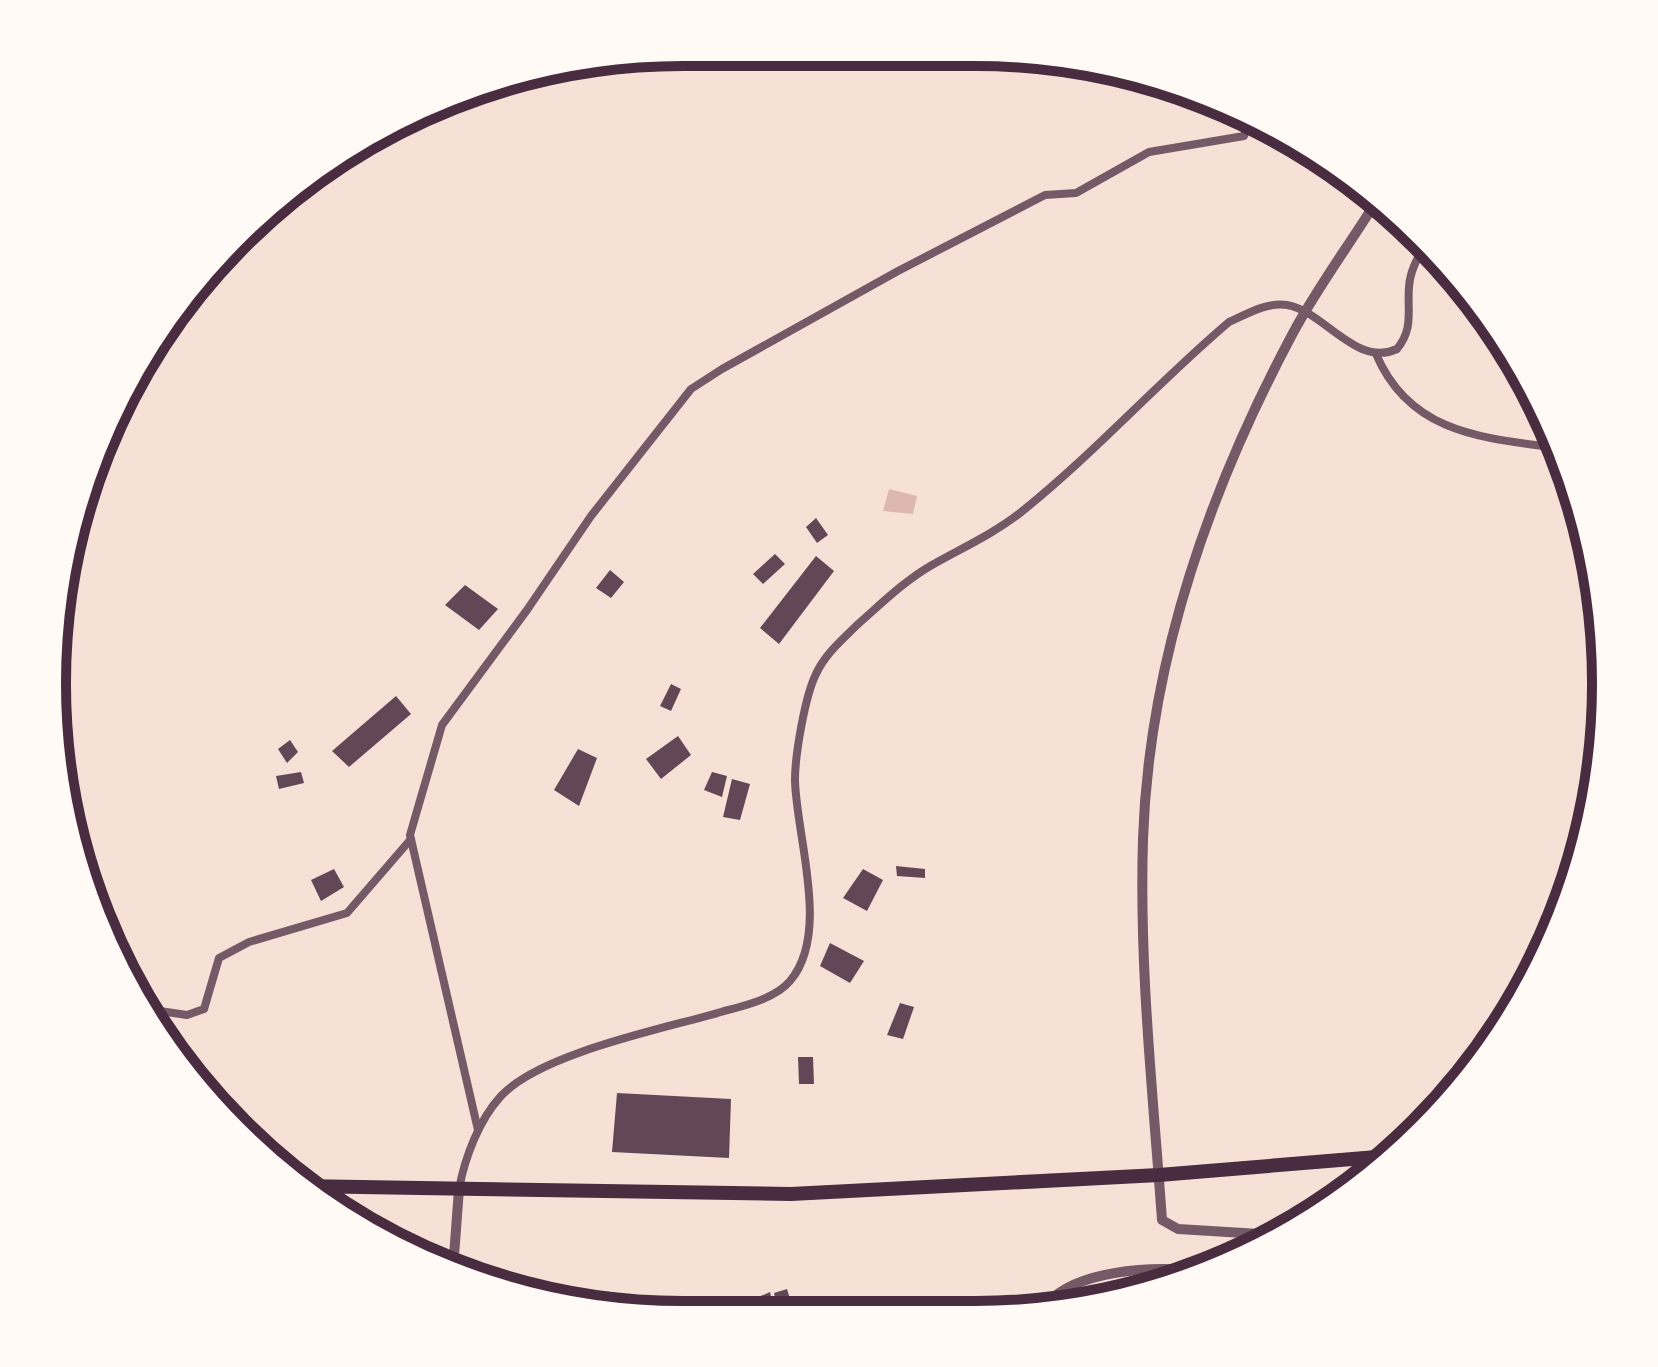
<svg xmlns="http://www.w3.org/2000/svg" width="1658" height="1367" viewBox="0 0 1658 1367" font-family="Commissioner,sans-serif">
<rect width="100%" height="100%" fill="#f7e1d7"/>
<path fill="#dcb8b0" d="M 889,489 L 917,496 L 913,514 L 883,511 Z"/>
<g fill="#644757">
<path d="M 816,518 L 828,535 L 817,543 L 806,527 Z"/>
<path d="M 775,554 L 785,564 L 763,584 L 753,574 Z"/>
<path d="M 816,556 L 834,571 L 779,644 L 760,628 Z"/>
<path d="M 610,570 L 624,582 L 611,598 L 596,588 Z"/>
<path d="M 465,585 L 498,609 L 479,630 L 445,605 Z"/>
<path d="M 671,684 L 681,689 L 671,711 L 660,706 Z"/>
<path d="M 396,696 L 411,714 L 349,767 L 332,751 Z"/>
<path d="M 678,736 L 691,755 L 661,779 L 646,759 Z"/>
<path d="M 290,740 L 298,752 L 287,763 L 278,749 Z"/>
<path d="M 578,749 L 597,758 L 579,806 L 554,790 Z"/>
<path d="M 301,772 L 304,783 L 279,789 L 276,776 Z"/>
<path d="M 712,772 L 727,776 L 722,797 L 704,790 Z"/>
<path d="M 732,779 L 750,784 L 740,820 L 723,817 Z"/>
<path d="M 66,802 L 86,861 L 83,862 L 64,806 Z"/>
<path d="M 896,866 L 925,869 L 925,878 L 897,876 Z"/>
<path d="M 334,869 L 344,887 L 321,901 L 311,880 Z"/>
<path d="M 863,869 L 883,880 L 867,911 L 843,898 Z"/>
<path d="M 830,943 L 864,961 L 850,983 L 820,966 Z"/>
<path d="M 900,1003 L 914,1007 L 903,1039 L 887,1035 Z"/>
<path d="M 798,1057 L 813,1057 L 814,1084 L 799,1084 Z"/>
<path d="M 617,1093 L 731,1099 L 729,1158 L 612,1152 Z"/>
<path d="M 787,1289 L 794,1312 L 843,1299 L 847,1314 L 779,1314 L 774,1293 Z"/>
<path d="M 770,1292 L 775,1314 L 746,1314 L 744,1303 Z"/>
</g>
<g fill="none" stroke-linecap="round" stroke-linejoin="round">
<g stroke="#755966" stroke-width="8">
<path d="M 1376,354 C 1410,434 1483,438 1558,448"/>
<path d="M 146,1009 L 187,1015 L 204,1009 L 219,958 L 249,942 L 347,913 L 411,839"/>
<path d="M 478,1130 L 410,835 L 442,725 L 527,610 L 591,516 L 691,389 L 722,369 L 898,271 L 1045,195 L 1076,193 L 1149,152 L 1244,136 L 1249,120"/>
<path d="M 459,1189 C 465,1157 479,1120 501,1096 C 541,1053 663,1029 721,1012 C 743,1006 775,999 790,981 C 831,933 796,836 795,780 C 795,755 805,696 816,674 C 825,654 842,640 857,625 C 881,604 904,581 932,565 C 962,548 993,534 1020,513 C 1094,454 1157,383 1229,322 C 1247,314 1266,302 1287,305 C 1324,311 1356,368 1397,349 C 1414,328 1407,311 1409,287 C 1410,271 1417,259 1425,245"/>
</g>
<g stroke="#755966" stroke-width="10">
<path d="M 1278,1235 L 1178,1229 L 1162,1220 C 1153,1094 1139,967 1143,839 C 1149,660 1209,490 1293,333 C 1317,288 1350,244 1377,200"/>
<path d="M 450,1267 L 454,1256 L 459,1189"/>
<path d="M 1043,1309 C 1070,1269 1154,1266 1198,1271"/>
</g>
<path stroke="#4a2c40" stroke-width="14" d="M 301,1186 L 791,1194 L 1159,1175 L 1389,1156"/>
</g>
<path d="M0 0H1658V1367H0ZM683 66H975A617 617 0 0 1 1592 683V684A617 617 0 0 1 975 1301H683A617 617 0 0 1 66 684V683A617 617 0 0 1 683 66Z" fill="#fffaf5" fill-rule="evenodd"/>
<path fill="none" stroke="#4a2c40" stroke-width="10" d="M683 66H975A617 617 0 0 1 1592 683V684A617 617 0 0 1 975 1301H683A617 617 0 0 1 66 684V683A617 617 0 0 1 683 66Z"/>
</svg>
